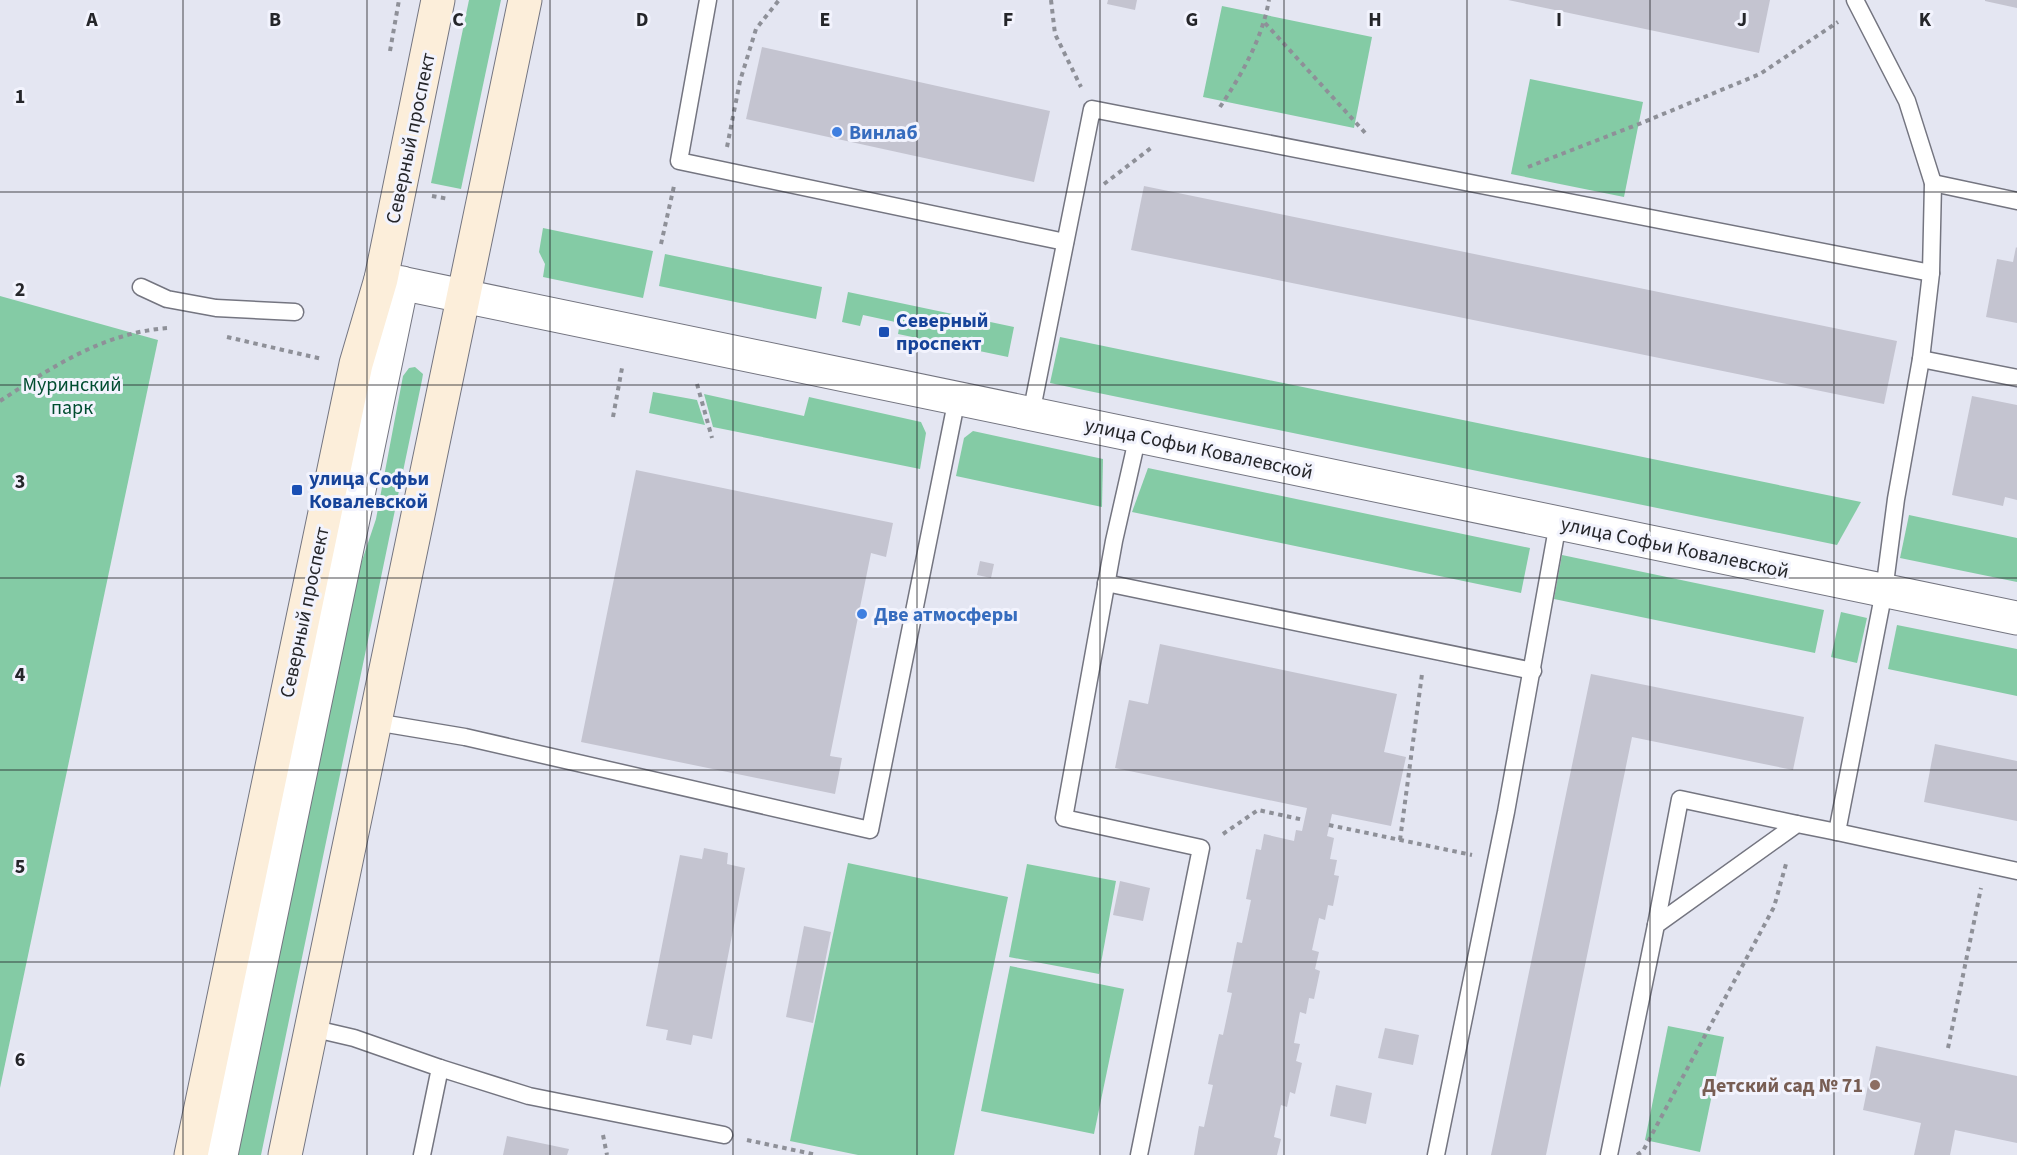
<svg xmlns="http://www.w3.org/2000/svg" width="2017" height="1155" viewBox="0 0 2017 1155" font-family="'Source Sans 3',sans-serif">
<rect width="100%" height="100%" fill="#e4e6f2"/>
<g fill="#84cba5">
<path d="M 469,0 L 501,0 L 461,189 L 431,183 Z"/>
<path d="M 1222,6 L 1372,37 L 1354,128 L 1203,97 Z"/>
<path d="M 1530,79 L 1643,102 L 1624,197 L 1511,174 Z"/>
<path d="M 543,228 L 653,251 L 643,298 L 543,277 L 545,264 L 539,252 Z"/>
<path d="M 665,254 L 822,287 L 816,319 L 659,286 Z"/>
<path d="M 848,292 L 1014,327 L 1008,357 L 898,334 L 900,323 L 863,315 L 860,326 L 842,322 Z"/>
<path d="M 0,296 L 158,340 L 0,1088 Z"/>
<path d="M 1060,337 L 1861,502 L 1837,545 L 1050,383 Z"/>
<path d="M 415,367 L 423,374 L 422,380 L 261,1155 L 230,1155 L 339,629 L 376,519 L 403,376 L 409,368 Z"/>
<path d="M 653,392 L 697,400 L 705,425 L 649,413 Z"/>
<path d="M 704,394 L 804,416 L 809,397 L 921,422 L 926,433 L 920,469 L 713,427 Z"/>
<path d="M 973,431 L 1103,459 L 1102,507 L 956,476 L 964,438 Z"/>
<path d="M 1148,468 L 1530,548 L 1521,593 L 1132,512 Z"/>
<path d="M 1909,515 L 2017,538 L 2017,582 L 1900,558 Z"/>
<path d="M 1562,555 L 1824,610 L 1815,653 L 1554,599 Z"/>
<path d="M 1841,612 L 1867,618 L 1857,663 L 1831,657 Z"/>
<path d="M 1897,625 L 2017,649 L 2017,696 L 1888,669 Z"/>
<path d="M 848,863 L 1008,897 L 954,1155 L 858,1155 L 790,1141 Z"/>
<path d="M 1027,864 L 1116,881 L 1099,974 L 1009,957 Z"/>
<path d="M 1010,966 L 1124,989 L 1094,1134 L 981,1111 Z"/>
<path d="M 1668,1026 L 1724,1037 L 1700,1152 L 1645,1140 Z"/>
</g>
<g fill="#c4c4d0">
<path d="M 1108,0 L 1137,0 L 1135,10 L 1107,4 Z"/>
<path d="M 1508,0 L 1770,0 L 1759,53 Z"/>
<path d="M 1985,0 L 2017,0 L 2017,8 L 1985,1 Z"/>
<path d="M 762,47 L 1050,111 L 1034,182 L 746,119 Z"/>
<path d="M 1144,186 L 1897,341 L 1884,404 L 1131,250 Z"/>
<path d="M 2016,247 L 2017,248 L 2017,323 L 1986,317 L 1997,259 L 2013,262 Z"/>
<path d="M 1972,396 L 2017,405 L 2017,500 L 2005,497 L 2003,506 L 1952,495 Z"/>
<path d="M 636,470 L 893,523 L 886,557 L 871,553 L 830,756 L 842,758 L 835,794 L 581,742 Z"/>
<path d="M 980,561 L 994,564 L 991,578 L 977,575 Z"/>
<path d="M 1160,644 L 1397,694 L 1384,752 L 1406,757 L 1391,826 L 1332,814 L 1327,836 L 1334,838 L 1330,859 L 1337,860 L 1334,875 L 1339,876 L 1333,906 L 1328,905 L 1325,920 L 1319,918 L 1312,950 L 1319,952 L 1315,969 L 1320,971 L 1314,999 L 1309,998 L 1306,1014 L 1300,1012 L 1294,1043 L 1300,1044 L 1296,1061 L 1302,1063 L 1295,1094 L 1290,1092 L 1287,1107 L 1281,1105 L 1274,1137 L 1281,1139 L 1277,1155 L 1194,1155 L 1199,1126 L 1204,1127 L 1213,1085 L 1208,1084 L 1219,1034 L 1223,1035 L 1232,993 L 1227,992 L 1237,942 L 1242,943 L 1251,900 L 1246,899 L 1256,849 L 1261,850 L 1264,834 L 1294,841 L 1296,830 L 1302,831 L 1307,808 L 1115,768 L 1129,700 L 1148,704 Z"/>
<path d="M 1591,674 L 1804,717 L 1793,770 L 1632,737 L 1546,1155 L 1491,1155 Z"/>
<path d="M 1935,744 L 2017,761 L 2017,821 L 1924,802 Z"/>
<path d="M 704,848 L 728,853 L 727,864 L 745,868 L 712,1039 L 693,1035 L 691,1045 L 666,1040 L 668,1030 L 646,1026 L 680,855 L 702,859 Z"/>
<path d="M 1120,881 L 1150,888 L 1143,921 L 1113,915 Z"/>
<path d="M 804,926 L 831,932 L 813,1023 L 786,1017 Z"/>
<path d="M 1385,1028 L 1419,1035 L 1413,1065 L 1378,1058 Z"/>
<path d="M 1876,1046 L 2017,1076 L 2017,1143 L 1955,1130 L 1950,1155 L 1914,1155 L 1921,1123 L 1863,1110 Z"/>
<path d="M 1336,1085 L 1372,1093 L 1366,1124 L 1330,1116 Z"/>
<path d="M 507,1136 L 569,1149 L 567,1155 L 503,1155 Z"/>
</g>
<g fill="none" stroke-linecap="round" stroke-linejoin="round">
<defs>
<g id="service">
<path d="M 708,0 L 679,161 L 1065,242"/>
<path d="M 1855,0 L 1907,101 L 1933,183 L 1931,273 L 1921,359 L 1896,499 L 1884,591 L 1837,832 L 2017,871"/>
<path d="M 1933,183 L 2017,201"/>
<path d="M 141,287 L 167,299 L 216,308 L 295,312"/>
<path d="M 1921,359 L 2017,378"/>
<path d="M 1031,414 L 1092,109 L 1931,273"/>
<path d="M 1138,435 L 1114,541 L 1064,818 L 1201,848 L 1139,1155"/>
<path d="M 1106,583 L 1533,671"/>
<path d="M 375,722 L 465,737 L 870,830 L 957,398"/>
<path d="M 1656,925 L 1680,799 L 1797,824"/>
<path d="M 311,1028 L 354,1038 L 440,1068 L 422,1155"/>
<path d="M 440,1068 L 529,1096 L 724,1135"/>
<path d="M 1436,1155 L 1506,812 L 1558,523"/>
<path d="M 1609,1155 L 1656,925 L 1797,824 L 1837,832"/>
</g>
<path id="minor" d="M 221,1155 L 402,283"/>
<path id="tertiary" d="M 381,279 L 2017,618"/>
<g id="secondary">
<path d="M 191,1155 L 356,364 L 381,279 L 438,0"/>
<path d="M 285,1155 L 525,0"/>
</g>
</defs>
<use href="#service" stroke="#747580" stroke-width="19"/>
<use href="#minor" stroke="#747580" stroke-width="35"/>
<use href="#tertiary" stroke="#747580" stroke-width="35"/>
<use href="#secondary" stroke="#747580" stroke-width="35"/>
<g stroke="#8e9098" stroke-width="4" stroke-dasharray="4.5 4.5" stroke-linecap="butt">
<path d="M 1051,0 L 1055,34 L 1081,87"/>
<path d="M 1265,23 L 1368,136"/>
<path d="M 390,51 L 399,0"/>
<path d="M 1220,107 C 1242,74 1262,39 1269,0"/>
<path d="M 727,147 L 740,81 L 756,29 L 779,0"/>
<path d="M 1528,167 L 1639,124 L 1760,74 L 1838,22"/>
<path d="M 1104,184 L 1151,148"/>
<path d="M 432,196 L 449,199"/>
<path d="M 661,244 L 674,186"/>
<path d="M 227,337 L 322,359"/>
<path d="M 697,384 L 712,438"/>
<path d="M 0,401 C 52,367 103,333 167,328"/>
<path d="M 613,417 L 622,368"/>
<path d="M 1329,825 L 1472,855"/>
<path d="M 1223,834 L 1258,810 L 1304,820"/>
<path d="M 1400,840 L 1422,674"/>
<path d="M 1948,1048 L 1981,888"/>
<path d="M 603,1135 L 607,1155"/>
<path d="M 747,1140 L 817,1155"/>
<path d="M 1637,1155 L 1643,1151 L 1774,907 L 1786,864"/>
</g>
<use href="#service" stroke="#fff" stroke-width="16"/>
<use href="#minor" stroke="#fff" stroke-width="33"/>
<use href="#tertiary" stroke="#fff" stroke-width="33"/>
<use href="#secondary" stroke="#fceeda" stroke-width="33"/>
</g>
<path fill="none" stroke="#25262a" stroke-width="1.5" stroke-opacity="0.55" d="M 183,0 L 183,1155M 367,0 L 367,1155M 550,0 L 550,1155M 733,0 L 733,1155M 917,0 L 917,1155M 1100,0 L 1100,1155M 1284,0 L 1284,1155M 1467,0 L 1467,1155M 1650,0 L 1650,1155M 1834,0 L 1834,1155M 0,192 L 2017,192M 0,385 L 2017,385M 0,578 L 2017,578M 0,770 L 2017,770M 0,962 L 2017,962"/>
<g fill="#3f7fe0" stroke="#f2f3fd" stroke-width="2">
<circle cx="837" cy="132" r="6"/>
<circle cx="862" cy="614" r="6"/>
</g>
<g fill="#1a4fb4" stroke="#f2f3fd" stroke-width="2">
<rect x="878" y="326" width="12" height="12" rx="3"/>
<rect x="291" y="484" width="12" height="12" rx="3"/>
</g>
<circle fill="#8d6e63" stroke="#f2f3fd" stroke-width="2" cx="1875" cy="1085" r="6"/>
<g text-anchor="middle" stroke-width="6" stroke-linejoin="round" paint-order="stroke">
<g font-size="20" font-weight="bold" fill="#366cbe" stroke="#f2f3fd" text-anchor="start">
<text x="849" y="139">Винлаб</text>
<text x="874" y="621">Две атмосферы</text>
</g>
<g font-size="20" fill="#25262a" stroke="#f2f3fd">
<text transform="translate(410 138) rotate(-78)" y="7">Северный проспект</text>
<text transform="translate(1199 448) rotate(12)" y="7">улица Софьи Ковалевской</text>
<text transform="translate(1675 547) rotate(12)" y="7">улица Софьи Ковалевской</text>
<text transform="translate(304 612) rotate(-78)" y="7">Северный проспект</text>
</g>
<g font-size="20" font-weight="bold" fill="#164399" stroke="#f2f3fd" text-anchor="start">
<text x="896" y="327">Северный<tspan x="896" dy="23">проспект</tspan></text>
<text x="309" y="485">улица Софьи<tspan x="309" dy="23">Ковалевской</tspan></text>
</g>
<g font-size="20" fill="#004d30" stroke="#f2f3fd">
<text x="72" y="391">Муринский<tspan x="72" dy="23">парк</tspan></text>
</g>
<g font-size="20" font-weight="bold" fill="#785e54" stroke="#f2f3fd" text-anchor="end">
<text x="1863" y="1092">Детский сад № 71</text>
</g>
</g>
<g font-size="20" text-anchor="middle" font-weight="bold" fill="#25262a" stroke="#f2f3fd" stroke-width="6" stroke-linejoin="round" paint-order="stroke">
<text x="92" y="26">A</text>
<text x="275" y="26">B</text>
<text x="458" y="26">C</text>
<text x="642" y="26">D</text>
<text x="825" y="26">E</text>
<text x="1008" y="26">F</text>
<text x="1192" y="26">G</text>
<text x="1375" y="26">H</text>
<text x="1559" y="26">I</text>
<text x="1742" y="26">J</text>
<text x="1925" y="26">K</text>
<text x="20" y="103">1</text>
<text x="20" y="296">2</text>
<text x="20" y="488">3</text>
<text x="20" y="681">4</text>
<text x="20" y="873">5</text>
<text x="20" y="1066">6</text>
</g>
</svg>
